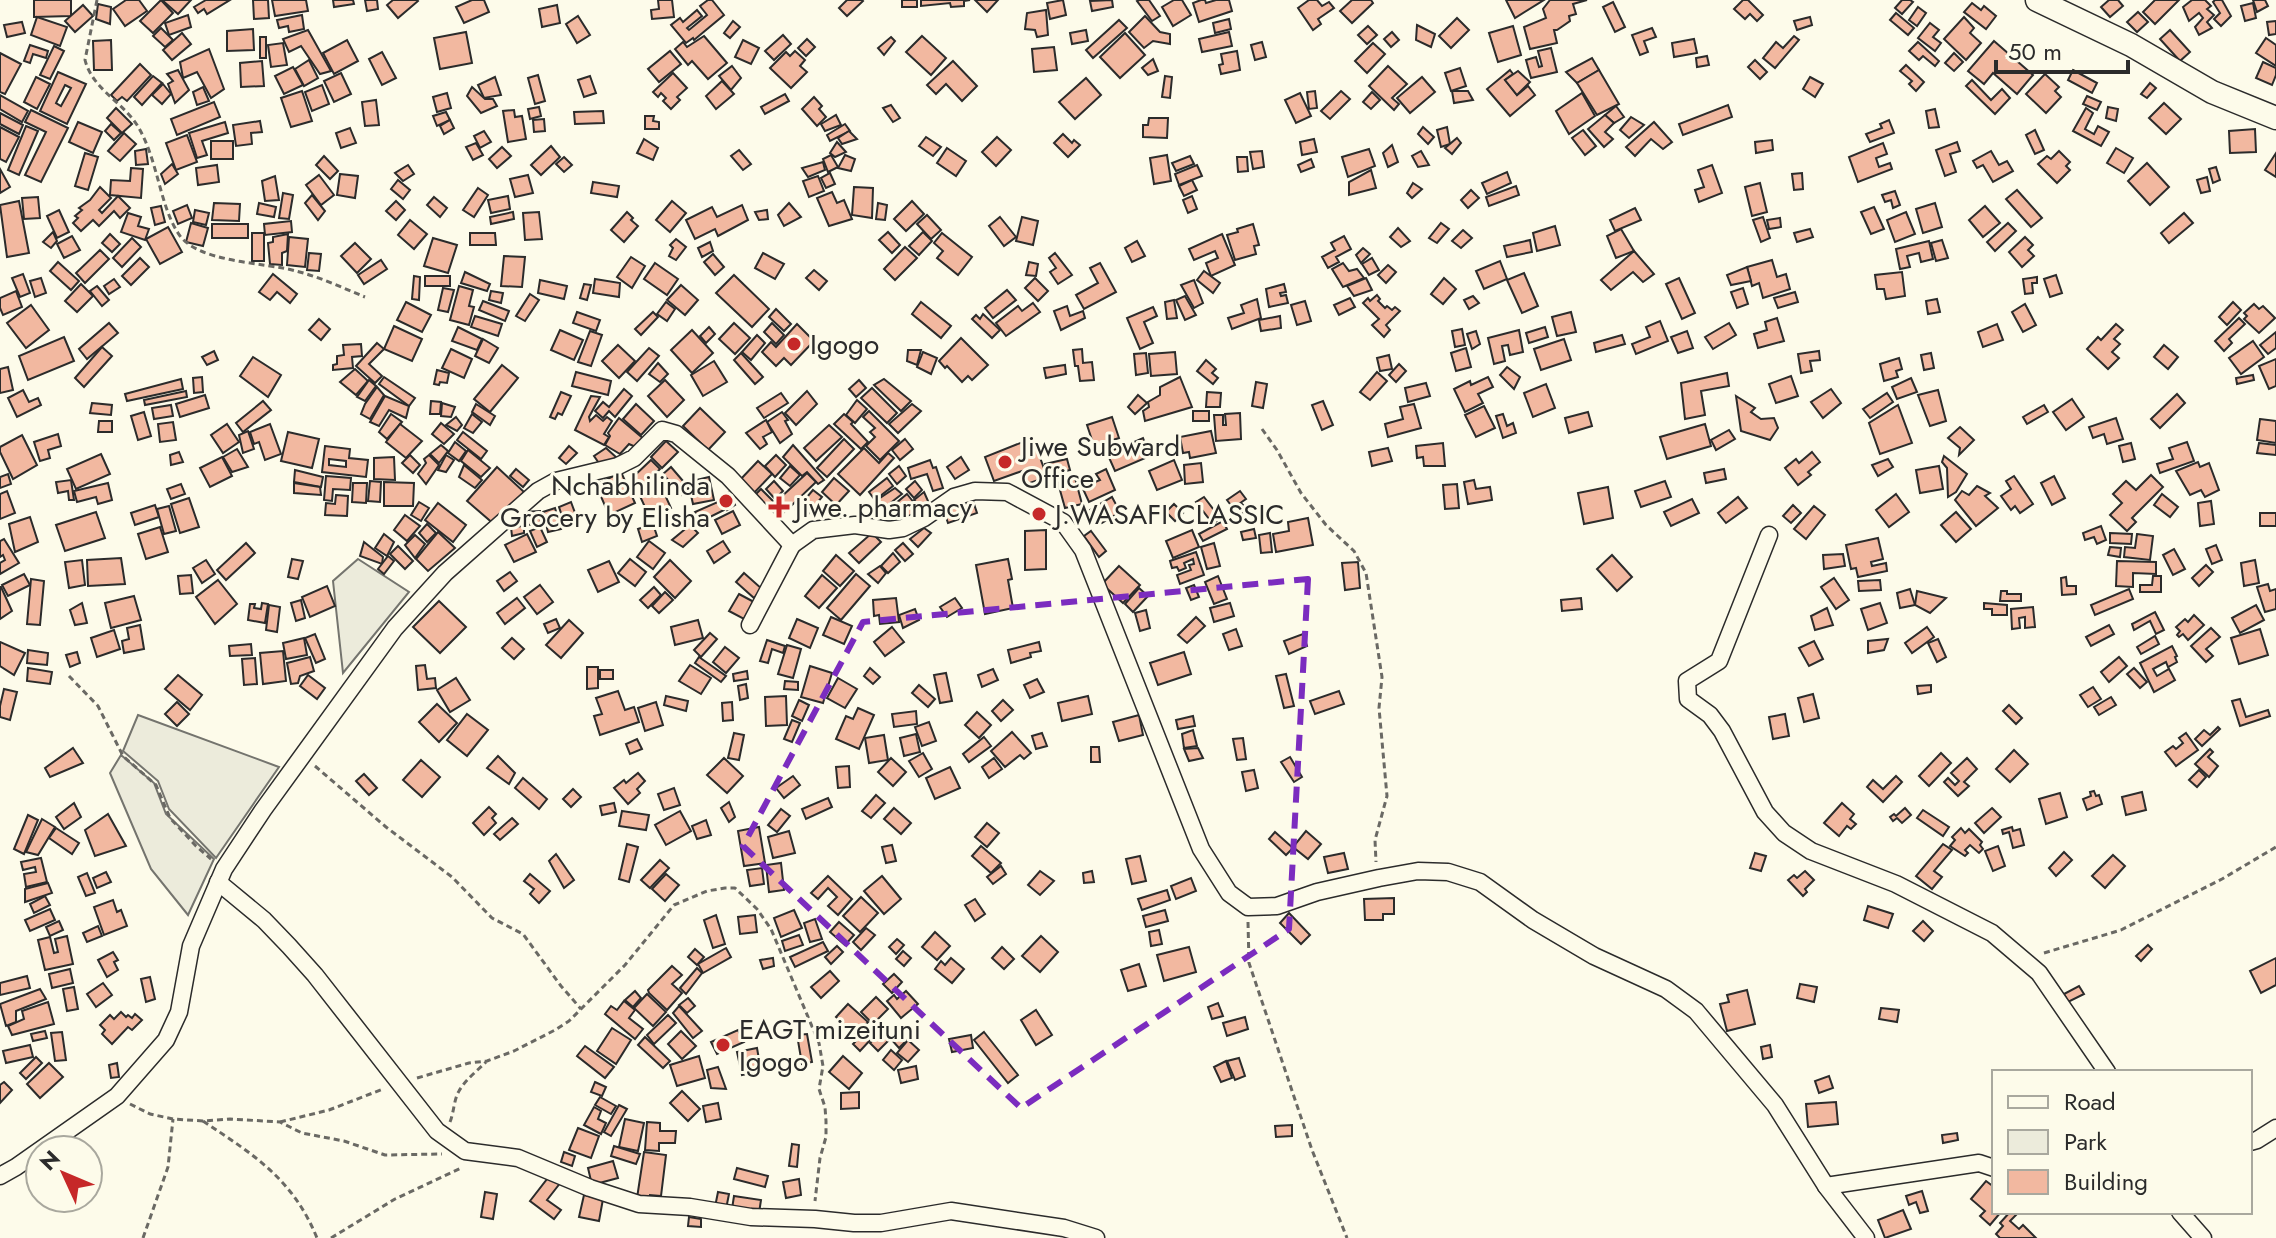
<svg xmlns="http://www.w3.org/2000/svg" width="2276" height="1238" viewBox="0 0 2276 1238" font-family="Jost,sans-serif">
<rect width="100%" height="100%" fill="#fdfbea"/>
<g fill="#ecebdb" stroke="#74746e" stroke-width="2">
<path d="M 358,559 L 409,592 L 343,673 L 333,581 Z"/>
<path d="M 138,715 L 279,767 L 216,858 L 169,809 L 158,781 L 123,751 Z"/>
<path d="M 121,755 L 154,783 L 166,814 L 214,859 L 188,915 L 151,869 L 110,773 Z"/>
</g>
<g fill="#f2b8a0" stroke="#2b2b2b" stroke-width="2" fill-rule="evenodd">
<path d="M 34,0 L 71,0 L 71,16 L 34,17 Z"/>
<path d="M 126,0 L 139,0 L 147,11 L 125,26 L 113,9 Z"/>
<path d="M 161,0 L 173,13 L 153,33 L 140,21 Z"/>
<path d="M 162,0 L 191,0 L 178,14 Z"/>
<path d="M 206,0 L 230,0 L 207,14 L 204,9 L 198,13 L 194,7 Z"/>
<path d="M 253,0 L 268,0 L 269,18 L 254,19 Z"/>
<path d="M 272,0 L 306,0 L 308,11 L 275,16 Z"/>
<path d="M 333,0 L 353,0 L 354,4 L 334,7 Z"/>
<path d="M 365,0 L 377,0 L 378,9 L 367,11 Z"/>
<path d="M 393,0 L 417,0 L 418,1 L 398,18 L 387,5 Z"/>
<path d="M 472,0 L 484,0 L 489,12 L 464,23 L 456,7 Z"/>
<path d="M 658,0 L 672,0 L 674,17 L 652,19 L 651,10 L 659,9 Z"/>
<path d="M 708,0 L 712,0 L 724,15 L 694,40 L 693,38 L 686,43 L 671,25 L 680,18 L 683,22 L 697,10 L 702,16 L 687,28 L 689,30 L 707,15 L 700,6 Z"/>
<path d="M 847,0 L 862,0 L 863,1 L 847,16 L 839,8 Z"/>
<rect x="902" y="0" width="15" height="7"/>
<path d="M 921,0 L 970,0 L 964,1 L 964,6 L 951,7 L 950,3 L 921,6 Z"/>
<path d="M 975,0 L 998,0 L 987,12 Z"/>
<path d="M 1063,0 L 1066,15 L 1050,19 L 1047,3 Z"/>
<path d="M 1112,0 L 1113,7 L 1092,11 L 1090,1 Z"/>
<path d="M 1139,0 L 1149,0 L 1160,16 L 1152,21 L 1137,1 Z"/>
<path d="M 1174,0 L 1182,0 L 1191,15 L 1173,26 L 1162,7 Z"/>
<path d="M 1201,0 L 1205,0 L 1206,3 L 1216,0 L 1229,0 L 1232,11 L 1199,22 L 1193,3 Z"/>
<path d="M 1309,0 L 1317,0 L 1322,6 L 1329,2 L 1334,8 L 1318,19 L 1321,24 L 1313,30 L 1298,8 Z"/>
<path d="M 1352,0 L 1371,0 L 1373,3 L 1352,23 L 1340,11 Z"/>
<path d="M 1506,0 L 1544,0 L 1515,18 Z"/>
<path d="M 1550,0 L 1587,0 L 1573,4 L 1576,14 L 1569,16 L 1570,21 L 1557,30 L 1554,30 L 1557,43 L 1530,49 L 1524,27 L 1546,18 L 1543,9 Z"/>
<path d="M 1743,0 L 1748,0 L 1763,15 L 1757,21 L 1750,14 L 1745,19 L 1734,9 Z"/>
<path d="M 1902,0 L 1910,0 L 1913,2 L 1902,14 L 1895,8 Z"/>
<path d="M 2109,0 L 2118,0 L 2123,6 L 2110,17 L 2101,7 Z"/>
<path d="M 2155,0 L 2179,0 L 2155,24 L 2143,12 Z"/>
<path d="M 2192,0 L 2205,0 L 2211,6 L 2207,9 L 2214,15 L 2207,22 L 2212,28 L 2199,35 L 2195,27 L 2203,18 L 2199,13 L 2189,21 L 2183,7 Z"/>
<path d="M 2215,0 L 2222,0 L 2231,16 L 2221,26 L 2214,19 L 2220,13 L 2213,2 Z"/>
<path d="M 2253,0 L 2265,0 L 2268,6 L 2257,12 Z"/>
<path d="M 1613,2 L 1625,27 L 1615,32 L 1603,7 Z"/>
<path d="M 1972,3 L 1981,10 L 1984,6 L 1996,16 L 1986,29 L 1964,12 Z"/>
<path d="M 2253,3 L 2256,18 L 2245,21 L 2241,6 Z"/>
<path d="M 98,4 L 111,7 L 110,24 L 96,19 Z"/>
<path d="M 83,5 L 93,16 L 75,32 L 65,21 Z"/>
<path d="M 557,5 L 560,23 L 542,27 L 539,9 Z"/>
<path d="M 1918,7 L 1926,13 L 1917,26 L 1909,20 Z"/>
<path d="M 1046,10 L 1048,35 L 1037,37 L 1035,30 L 1025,29 L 1027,13 Z"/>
<path d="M 2138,12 L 2148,22 L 2137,32 L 2127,22 Z"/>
<path d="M 1896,13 L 1914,28 L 1908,35 L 1890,20 Z"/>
<path d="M 188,15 L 191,27 L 169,35 L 165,23 Z"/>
<path d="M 302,15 L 304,29 L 289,32 L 288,26 L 279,28 L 277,20 Z"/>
<path d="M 578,16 L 590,35 L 577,43 L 566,24 Z"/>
<path d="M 1145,16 L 1160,32 L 1170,34 L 1170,44 L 1153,41 L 1144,48 L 1129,32 Z"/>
<path d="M 37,17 L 67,27 L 60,46 L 31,35 Z"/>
<path d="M 1810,17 L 1812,25 L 1797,30 L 1794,21 Z"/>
<path d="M 1964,17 L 1974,28 L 1970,33 L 1981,43 L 1966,60 L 1944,39 Z"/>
<path d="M 1457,18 L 1469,30 L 1451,48 L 1439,36 Z"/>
<path d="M 1229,19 L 1231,29 L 1215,33 L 1213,23 Z"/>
<path d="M 1119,20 L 1127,28 L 1093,58 L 1086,50 Z"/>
<path d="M 733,21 L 740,27 L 730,38 L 724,33 Z"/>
<path d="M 2276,21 L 2276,34 L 2269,35 L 2267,22 Z"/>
<path d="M 22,22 L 25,33 L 7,37 L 4,25 Z"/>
<path d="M 1930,23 L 1939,30 L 1933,37 L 1941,43 L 1935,51 L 1918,38 Z"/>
<path d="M 1417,25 L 1435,34 L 1431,47 L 1416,40 Z"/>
<path d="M 1368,26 L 1377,35 L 1367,44 L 1358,35 Z"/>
<path d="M 1513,26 L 1521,55 L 1498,62 L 1489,33 Z"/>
<path d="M 161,28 L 173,40 L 165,47 L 153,36 Z"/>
<path d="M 1652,28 L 1656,37 L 1644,41 L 1648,52 L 1640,55 L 1632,35 Z"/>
<path d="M 253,29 L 254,50 L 227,51 L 227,31 Z"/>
<path d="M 308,30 L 331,71 L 320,74 L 301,46 L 289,52 L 283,39 Z"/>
<path d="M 1086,30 L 1088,41 L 1072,44 L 1070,33 Z"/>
<path d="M 2170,30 L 2190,52 L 2180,61 L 2160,39 Z"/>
<path d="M 466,32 L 472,63 L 440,69 L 434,38 Z"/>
<path d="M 1229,32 L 1232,46 L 1202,52 L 1199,39 Z"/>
<path d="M 1392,32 L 1399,40 L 1391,47 L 1384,39 Z"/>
<path d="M 182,33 L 191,44 L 172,60 L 163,50 Z"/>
<path d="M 1125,33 L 1145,55 L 1120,78 L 1100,57 Z"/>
<path d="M 783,35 L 791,44 L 774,60 L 765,51 Z"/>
<path d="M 704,36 L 727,63 L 708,79 L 692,61 L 688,65 L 675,49 L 683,42 L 687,47 Z"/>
<path d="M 922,36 L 946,58 L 931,75 L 906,52 Z"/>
<path d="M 1794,36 L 1799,40 L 1775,68 L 1763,58 L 1776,42 L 1783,48 Z"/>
<rect x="260" y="37" width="6" height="21"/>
<path d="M 891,37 L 895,41 L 884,55 L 878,48 Z"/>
<path d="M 2266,38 L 2276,45 L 2276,66 L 2256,53 Z"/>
<path d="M 807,39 L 815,47 L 806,56 L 798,48 Z"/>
<path d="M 1694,39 L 1697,53 L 1674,57 L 1672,43 Z"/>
<path d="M 111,40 L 112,70 L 94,70 L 93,41 Z"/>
<path d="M 347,40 L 358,61 L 334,74 L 323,53 Z"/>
<path d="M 743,40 L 759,48 L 751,64 L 735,57 Z"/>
<path d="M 1994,41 L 2033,75 L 2017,94 L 1993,73 L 1984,84 L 1968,71 Z"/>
<path d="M 1262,42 L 1266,57 L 1255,60 L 1251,45 Z"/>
<path d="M 1918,42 L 1939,61 L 1935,66 L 1923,56 L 1919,60 L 1909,51 Z"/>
<path d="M 283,43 L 287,65 L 271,67 L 268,45 Z"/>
<path d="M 1373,43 L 1385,54 L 1367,73 L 1355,61 Z"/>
<path d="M 30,45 L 48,51 L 46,58 L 33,54 L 30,63 L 24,61 Z"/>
<path d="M 54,46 L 64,51 L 50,79 L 40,75 Z"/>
<path d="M 1054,47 L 1057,70 L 1034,72 L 1032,49 Z"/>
<path d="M 1551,48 L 1557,72 L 1531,78 L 1526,60 L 1536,57 L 1539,67 L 1542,66 L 1538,51 Z"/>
<path d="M 209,49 L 224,89 L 211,98 L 197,72 L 183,78 L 180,62 Z"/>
<path d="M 670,51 L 681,64 L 659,82 L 648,69 Z"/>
<path d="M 795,51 L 805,60 L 800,66 L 807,72 L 791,88 L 770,68 L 786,52 L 790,56 Z"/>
<path d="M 1237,51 L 1240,70 L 1221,74 L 1219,65 L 1223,64 L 1221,54 Z"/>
<path d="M 382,52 L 396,78 L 382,85 L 369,59 Z"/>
<path d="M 0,53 L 21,64 L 5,94 L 0,92 Z"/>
<path d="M 1954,53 L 1963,62 L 1954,71 L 1945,63 Z"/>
<path d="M 1707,56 L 1709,65 L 1697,67 L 1696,58 Z"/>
<path d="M 1592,58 L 1599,70 L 1577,83 L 1566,72 Z"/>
<path d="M 1153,59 L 1158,71 L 1148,75 L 1142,68 Z"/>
<path d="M 309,60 L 318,78 L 304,86 L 295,69 Z"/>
<path d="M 1755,60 L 1767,72 L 1760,79 L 1748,67 Z"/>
<path d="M 262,61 L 264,86 L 241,87 L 240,63 Z"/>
<path d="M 953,61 L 977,86 L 962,101 L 946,84 L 936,94 L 927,85 Z"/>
<path d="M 2263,62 L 2276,68 L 2276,75 L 2272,85 L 2256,78 Z"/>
<path d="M 140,64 L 151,75 L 127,101 L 122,97 L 117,101 L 111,95 Z"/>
<path d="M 1906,65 L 1924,82 L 1916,91 L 1909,84 L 1912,81 L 1900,71 Z"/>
<path d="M 732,66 L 741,78 L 731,90 L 719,76 Z"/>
<path d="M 1388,66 L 1407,84 L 1392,98 L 1399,104 L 1394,110 L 1369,86 Z"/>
<path d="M 293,67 L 303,85 L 284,94 L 275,76 Z"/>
<path d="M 1460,68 L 1466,86 L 1451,91 L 1445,73 Z"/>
<path d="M 178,70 L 189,90 L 175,103 L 168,84 L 173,81 L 167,74 Z"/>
<path d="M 1510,70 L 1513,74 L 1505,80 L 1517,95 L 1528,86 L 1535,95 L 1510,116 L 1487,89 Z"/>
<path d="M 1599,70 L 1619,104 L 1597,115 L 1577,83 Z"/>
<path d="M 2073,70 L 2097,83 L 2092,93 L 2068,80 Z"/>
<path d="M 1518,71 L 1530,82 L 1517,95 L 1505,80 Z"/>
<path d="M 58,72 L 86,84 L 67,124 L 40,111 ZM 65,85 L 71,88 L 61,106 L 56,103 Z"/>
<path d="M 341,73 L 351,94 L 334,102 L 324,81 Z"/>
<path d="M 673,73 L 687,88 L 677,97 L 680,100 L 671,109 L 663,101 L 666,98 L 661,93 L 658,97 L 653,92 Z"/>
<path d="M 2045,74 L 2059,87 L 2055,91 L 2061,97 L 2046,113 L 2026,94 Z"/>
<path d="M 538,75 L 545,101 L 535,104 L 528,78 Z"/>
<path d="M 153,76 L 162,83 L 142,105 L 134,97 Z"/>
<path d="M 590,76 L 596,93 L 584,97 L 578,80 Z"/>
<path d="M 1165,76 L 1172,77 L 1170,98 L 1162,97 Z"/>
<path d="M 36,77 L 50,84 L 37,109 L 24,102 Z"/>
<path d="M 495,77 L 501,95 L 484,98 L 478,85 Z"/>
<path d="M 1422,77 L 1435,92 L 1410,113 L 1397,98 Z"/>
<path d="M 1810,77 L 1823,84 L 1815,97 L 1803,89 Z"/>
<path d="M 1086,78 L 1101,95 L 1075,119 L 1059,102 Z"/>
<path d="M 1972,80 L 1991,100 L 2002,89 L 2010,98 L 1995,114 L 1966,86 Z"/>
<path d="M 722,81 L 734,94 L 716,109 L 706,96 Z"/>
<path d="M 2150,83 L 2156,88 L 2147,98 L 2141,94 Z"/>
<path d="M 163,84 L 171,94 L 162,104 L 152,95 Z"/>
<path d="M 322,85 L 329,104 L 312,111 L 305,92 Z"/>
<path d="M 203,87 L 209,101 L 197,105 L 193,92 Z"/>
<path d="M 472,87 L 485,99 L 493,99 L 497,106 L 481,113 L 467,96 Z"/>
<path d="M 302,91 L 312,121 L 291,127 L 281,98 Z"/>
<path d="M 1315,91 L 1317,108 L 1309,109 L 1307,92 Z"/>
<path d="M 1341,91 L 1350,99 L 1330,119 L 1321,111 Z"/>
<path d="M 1452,91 L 1468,91 L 1473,100 L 1454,103 Z"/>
<path d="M 1372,92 L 1380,100 L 1371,109 L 1363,102 Z"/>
<path d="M 447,93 L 451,108 L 437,112 L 433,97 Z"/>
<path d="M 1300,93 L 1311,116 L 1296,123 L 1285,100 Z"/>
<path d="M 1582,93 L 1595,116 L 1569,134 L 1556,111 Z"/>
<path d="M 785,94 L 789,101 L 765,114 L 761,107 Z"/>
<path d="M 0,95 L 28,111 L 22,122 L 0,109 Z"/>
<path d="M 2087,96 L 2101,102 L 2097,110 L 2083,104 Z"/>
<path d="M 814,97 L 822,106 L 819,109 L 826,117 L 817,126 L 802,109 Z"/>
<path d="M 376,100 L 379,125 L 365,126 L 362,102 Z"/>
<path d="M 214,102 L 220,117 L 177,135 L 171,119 Z"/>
<path d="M 2164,103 L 2181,119 L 2166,134 L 2149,118 Z"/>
<path d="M 891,105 L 900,118 L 893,122 L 883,108 Z"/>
<path d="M 1728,105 L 1732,117 L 1683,135 L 1679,124 Z"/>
<path d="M 1616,106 L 1624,117 L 1614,123 L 1605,115 Z"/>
<path d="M 539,107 L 541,116 L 530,119 L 528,109 Z"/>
<path d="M 2108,107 L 2118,109 L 2116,121 L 2106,118 Z"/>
<path d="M 116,108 L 132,124 L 122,133 L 107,118 Z"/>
<path d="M 2086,108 L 2093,113 L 2085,129 L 2094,134 L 2098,126 L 2109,132 L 2101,146 L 2073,131 Z"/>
<path d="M 1935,109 L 1939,127 L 1929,128 L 1926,111 Z"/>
<path d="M 31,110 L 68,128 L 41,182 L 25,175 L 46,132 L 25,122 Z"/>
<path d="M 514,110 L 515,117 L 522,116 L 526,139 L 508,142 L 503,111 Z"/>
<path d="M 603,111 L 604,123 L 575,124 L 574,112 Z"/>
<path d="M 446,112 L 450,120 L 437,126 L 433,116 Z"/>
<path d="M 0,113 L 23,125 L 19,134 L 0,124 Z"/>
<path d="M 836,115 L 841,125 L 825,131 L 821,124 Z"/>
<path d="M 1605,115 L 1614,123 L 1605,132 L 1613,139 L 1604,147 L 1588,129 Z"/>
<path d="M 645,116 L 654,116 L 653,121 L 659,122 L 659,129 L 645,129 Z"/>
<path d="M 1631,117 L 1644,125 L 1629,138 L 1620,130 Z"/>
<path d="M 1149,118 L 1168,118 L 1167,138 L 1143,137 L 1143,125 L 1148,125 Z"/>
<path d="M 544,119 L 545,131 L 534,132 L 533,120 Z"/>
<path d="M 450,120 L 454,128 L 444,134 L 440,126 Z"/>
<path d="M 1889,120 L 1894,133 L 1870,142 L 1866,134 L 1882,128 L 1880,124 Z"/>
<path d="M 260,121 L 262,132 L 251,133 L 252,144 L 236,146 L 233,125 Z"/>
<path d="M 78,122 L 102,132 L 93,153 L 69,142 Z"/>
<path d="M 225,122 L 228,133 L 202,141 L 207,155 L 197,158 L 189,133 Z"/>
<path d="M 1654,122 L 1672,142 L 1663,149 L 1651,139 L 1635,156 L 1626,147 Z"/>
<path d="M 111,124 L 121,133 L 114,140 L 105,131 Z"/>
<path d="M 845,124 L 850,131 L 830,141 L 827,135 Z"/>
<path d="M 26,126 L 38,131 L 19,175 L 8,170 Z"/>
<path d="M 0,127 L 19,137 L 6,162 L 0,159 Z"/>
<path d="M 1423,127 L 1434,137 L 1428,144 L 1418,134 Z"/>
<path d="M 1447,127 L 1450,144 L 1441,147 L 1437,130 Z"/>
<path d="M 350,128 L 356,143 L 341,148 L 336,133 Z"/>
<path d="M 2255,129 L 2256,152 L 2230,153 L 2229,131 Z"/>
<path d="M 1583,130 L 1596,146 L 1585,155 L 1572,138 Z"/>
<path d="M 2035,130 L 2044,150 L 2035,154 L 2026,135 Z"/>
<path d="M 484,131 L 491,142 L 480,148 L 474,136 Z"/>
<path d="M 849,131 L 857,139 L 842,144 L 838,138 Z"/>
<path d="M 124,133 L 136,144 L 120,161 L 108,151 Z"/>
<path d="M 1063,134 L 1072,143 L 1074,140 L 1080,145 L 1068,157 L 1054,143 Z"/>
<path d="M 187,135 L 197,162 L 176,170 L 166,143 Z"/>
<path d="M 926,137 L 941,147 L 933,156 L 919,146 Z"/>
<path d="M 997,137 L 1011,150 L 996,166 L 982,152 Z"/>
<path d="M 1457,138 L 1461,143 L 1452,154 L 1445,148 Z"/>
<path d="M 644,139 L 658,148 L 653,160 L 637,153 Z"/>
<path d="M 1314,139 L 1317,152 L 1302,155 L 1300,142 Z"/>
<path d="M 1772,140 L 1773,150 L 1756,153 L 1755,142 Z"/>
<rect x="211" y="141" width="22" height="18"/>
<path d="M 837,142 L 846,152 L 835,157 L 830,153 Z"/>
<path d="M 1957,142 L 1960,151 L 1950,154 L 1956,172 L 1945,176 L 1936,150 Z"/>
<path d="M 476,143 L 483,155 L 473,160 L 466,147 Z"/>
<path d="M 1883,143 L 1887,154 L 1876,158 L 1879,167 L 1890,163 L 1892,169 L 1858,182 L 1849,157 Z"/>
<path d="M 1392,145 L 1398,162 L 1388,167 L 1383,153 Z"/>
<path d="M 551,146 L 560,157 L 541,175 L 531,165 Z"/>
<path d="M 502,147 L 511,156 L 497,168 L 489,159 Z"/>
<path d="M 947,148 L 966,161 L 956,176 L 937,163 Z"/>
<path d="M 2116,148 L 2133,158 L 2124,173 L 2107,163 Z"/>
<path d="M 146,149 L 148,164 L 136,165 L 135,151 Z"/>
<path d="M 1369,149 L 1375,166 L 1348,177 L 1342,157 Z"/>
<path d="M 739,150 L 751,164 L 743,170 L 731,156 Z"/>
<path d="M 1262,151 L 1264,167 L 1253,169 L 1250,152 Z"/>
<path d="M 1421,151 L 1429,165 L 1418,167 L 1412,156 Z"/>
<path d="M 1991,151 L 1999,165 L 2007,161 L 2013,171 L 1993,182 L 1983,165 L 1977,168 L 1973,161 Z"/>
<path d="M 2059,151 L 2070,162 L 2066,166 L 2070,170 L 2057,183 L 2038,164 L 2047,156 L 2051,159 Z"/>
<path d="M 85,153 L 98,157 L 88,190 L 75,186 Z"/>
<path d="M 2276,153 L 2276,177 L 2265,170 Z"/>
<path d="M 831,155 L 838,167 L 828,172 L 823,159 Z"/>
<path d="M 845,155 L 855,159 L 851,171 L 838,168 Z"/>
<path d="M 1167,155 L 1171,181 L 1154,184 L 1150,158 Z"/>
<path d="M 324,156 L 338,171 L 330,179 L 316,165 Z"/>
<path d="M 1190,156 L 1194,164 L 1176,171 L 1172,163 Z"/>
<path d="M 564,157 L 572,165 L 564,172 L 556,164 Z"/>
<path d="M 1237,157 L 1247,157 L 1248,171 L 1238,172 Z"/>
<path d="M 1311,159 L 1314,167 L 1301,172 L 1298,165 Z"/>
<path d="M 823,162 L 825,170 L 808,177 L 802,168 Z"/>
<path d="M 2147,163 L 2169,187 L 2150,205 L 2128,181 Z"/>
<path d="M 172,164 L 178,174 L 165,184 L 161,174 Z"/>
<path d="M 217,165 L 219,182 L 198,185 L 196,168 Z"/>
<path d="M 408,165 L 414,174 L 403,181 L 395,173 Z"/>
<path d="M 1197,165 L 1202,176 L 1179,185 L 1175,174 Z"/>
<path d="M 1712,165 L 1722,193 L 1699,202 L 1695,190 L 1704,187 L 1698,170 Z"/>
<path d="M 2216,167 L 2220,180 L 2213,183 L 2209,169 Z"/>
<path d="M 131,168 L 143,169 L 141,198 L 110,195 L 111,180 L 130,181 Z"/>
<path d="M 0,169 L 10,187 L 0,193 Z"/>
<path d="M 1371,170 L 1376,188 L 1349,195 L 1349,182 Z"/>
<path d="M 1507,172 L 1511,183 L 1487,194 L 1482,183 Z"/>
<path d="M 830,173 L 835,184 L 826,188 L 821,178 Z"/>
<path d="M 1802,173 L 1803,189 L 1794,190 L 1792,174 Z"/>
<path d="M 340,174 L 358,176 L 355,198 L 337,195 Z"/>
<path d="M 319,175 L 334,195 L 321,205 L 306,185 Z"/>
<path d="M 528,175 L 533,193 L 515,197 L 510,179 Z"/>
<path d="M 275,176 L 279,200 L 265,201 L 262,181 Z"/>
<path d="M 818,176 L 824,191 L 809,197 L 803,181 Z"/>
<path d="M 2207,177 L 2210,191 L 2201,193 L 2197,180 Z"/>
<path d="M 398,180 L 410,190 L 403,199 L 391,189 Z"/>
<path d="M 1192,180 L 1197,190 L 1184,196 L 1179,186 Z"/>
<path d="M 593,182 L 619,186 L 617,197 L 591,193 Z"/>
<path d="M 1413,183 L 1422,189 L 1412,198 L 1407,193 Z"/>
<path d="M 1760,183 L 1767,212 L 1752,216 L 1745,187 Z"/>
<path d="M 1516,186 L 1519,195 L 1489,206 L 1486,197 Z"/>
<path d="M 100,187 L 111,198 L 99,210 L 102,213 L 118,196 L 130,208 L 120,218 L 114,211 L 99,226 L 93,220 L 81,231 L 73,223 L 78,218 L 75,216 L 82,210 L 79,208 L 90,200 Z"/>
<path d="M 854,187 L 873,188 L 872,218 L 852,215 Z"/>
<path d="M 478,188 L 488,195 L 474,217 L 463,210 Z"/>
<path d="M 1471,190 L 1479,198 L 1468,208 L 1461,200 Z"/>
<path d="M 2017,190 L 2042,218 L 2031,227 L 2006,199 Z"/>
<path d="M 1895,191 L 1900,205 L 1893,208 L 1891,200 L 1885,202 L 1882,195 Z"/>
<path d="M 832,192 L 837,203 L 844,200 L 852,219 L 829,226 L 817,198 Z"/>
<path d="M 283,193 L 293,195 L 289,219 L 279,218 Z"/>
<path d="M 312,195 L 325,211 L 318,220 L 305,203 Z"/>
<path d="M 508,196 L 510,209 L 491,213 L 488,200 Z"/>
<path d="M 1192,196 L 1197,209 L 1188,213 L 1183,200 Z"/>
<path d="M 38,197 L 40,218 L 24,219 L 22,198 Z"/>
<path d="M 434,197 L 447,208 L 440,217 L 427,205 Z"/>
<path d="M 19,201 L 29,253 L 7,257 L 0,205 Z"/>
<path d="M 396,201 L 405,210 L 396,220 L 386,211 Z"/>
<path d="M 672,201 L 686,213 L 670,232 L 656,220 Z"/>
<path d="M 912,201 L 924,214 L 906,231 L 894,219 Z"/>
<path d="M 214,203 L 240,204 L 239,221 L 212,220 Z"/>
<path d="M 259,203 L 276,207 L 274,217 L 257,214 Z"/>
<path d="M 789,203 L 801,217 L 784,226 L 778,215 Z"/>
<path d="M 878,203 L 887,205 L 885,220 L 876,219 Z"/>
<path d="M 1935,203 L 1942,227 L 1923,233 L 1916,209 Z"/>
<path d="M 187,205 L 192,218 L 178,224 L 173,211 Z"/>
<path d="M 742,205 L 748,220 L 718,236 L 715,229 L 695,239 L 686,220 L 712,207 L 717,217 Z"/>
<path d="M 161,206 L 165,222 L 155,225 L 151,208 Z"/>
<path d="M 1985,206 L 2000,223 L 1983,237 L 1969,220 Z"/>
<path d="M 1874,207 L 1884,229 L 1871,234 L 1861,212 Z"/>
<path d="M 1635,208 L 1641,220 L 1615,231 L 1610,220 Z"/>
<path d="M 59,210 L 69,232 L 57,238 L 47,216 Z"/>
<path d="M 195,210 L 209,213 L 206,225 L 193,222 Z"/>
<path d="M 767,210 L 768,219 L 759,220 L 755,212 Z"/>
<path d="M 513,212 L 514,219 L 491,224 L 490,217 Z"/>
<path d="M 539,212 L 542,239 L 525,240 L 523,213 Z"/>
<path d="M 627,212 L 633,218 L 631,220 L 638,226 L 624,242 L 611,230 Z"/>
<path d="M 1906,212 L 1915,234 L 1895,242 L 1887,220 Z"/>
<path d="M 128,213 L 141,217 L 138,226 L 149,229 L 145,240 L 121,232 Z"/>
<path d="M 2184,213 L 2193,223 L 2169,243 L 2161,233 Z"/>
<path d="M 927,215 L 941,230 L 931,239 L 917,224 Z"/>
<path d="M 1000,217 L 1016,237 L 1004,246 L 989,226 Z"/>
<path d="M 1022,217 L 1038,221 L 1033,245 L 1016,241 Z"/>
<path d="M 1763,217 L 1770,238 L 1761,242 L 1753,220 Z"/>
<path d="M 1780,218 L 1781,227 L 1769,229 L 1767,220 Z"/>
<path d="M 410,220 L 427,234 L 414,249 L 398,235 Z"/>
<path d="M 291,221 L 292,232 L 265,235 L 264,224 Z"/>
<path d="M 191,223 L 208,228 L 203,246 L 186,242 Z"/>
<path d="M 1441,223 L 1449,229 L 1437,243 L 1429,238 Z"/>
<path d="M 2008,223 L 2016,231 L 1995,251 L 1987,242 Z"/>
<rect x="212" y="224" width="36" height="14"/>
<path d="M 1253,224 L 1259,245 L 1254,246 L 1256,254 L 1235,260 L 1227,235 L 1238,232 L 1237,229 Z"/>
<path d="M 1555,226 L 1560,245 L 1537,251 L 1533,233 Z"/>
<path d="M 168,227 L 182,252 L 160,264 L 146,239 Z"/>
<path d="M 1398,228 L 1410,241 L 1401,247 L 1390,237 Z"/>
<path d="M 1621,229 L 1634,251 L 1616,258 L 1607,236 Z"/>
<path d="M 1810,229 L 1813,237 L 1797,242 L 1794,233 Z"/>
<path d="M 1463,230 L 1472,238 L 1461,248 L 1452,241 Z"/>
<path d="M 53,232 L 57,241 L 51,248 L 43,242 Z"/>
<path d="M 888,232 L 900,245 L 892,253 L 879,240 Z"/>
<path d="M 923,232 L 932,241 L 919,255 L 909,246 Z"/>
<rect x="252" y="233" width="12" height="28"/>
<path d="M 470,233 L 495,233 L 496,245 L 470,245 Z"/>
<path d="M 942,233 L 972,257 L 958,275 L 937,258 L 943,251 L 934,243 Z"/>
<path d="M 110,234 L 120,244 L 112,252 L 102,243 Z"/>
<path d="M 288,234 L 287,251 L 282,253 L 282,265 L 270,264 L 268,243 L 273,242 L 273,237 Z"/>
<path d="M 1222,234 L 1235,265 L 1211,276 L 1206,263 L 1218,258 L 1215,251 L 1194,260 L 1189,249 Z"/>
<path d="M 72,236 L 80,250 L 64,258 L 57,244 Z"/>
<path d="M 1344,236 L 1351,249 L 1336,257 L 1339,262 L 1328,268 L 1322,257 L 1335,250 L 1331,243 Z"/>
<path d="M 289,237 L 308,239 L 305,267 L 287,265 Z"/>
<path d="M 2025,237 L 2033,245 L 2028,250 L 2034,256 L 2022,267 L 2009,252 Z"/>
<path d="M 132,238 L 141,247 L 122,267 L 113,258 Z"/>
<path d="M 433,238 L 457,245 L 448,273 L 424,266 Z"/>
<path d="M 676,239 L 686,247 L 676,260 L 669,256 L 673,248 L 670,245 Z"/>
<path d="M 1530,240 L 1532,252 L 1507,257 L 1504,246 Z"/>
<path d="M 1942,240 L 1948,258 L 1936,261 L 1931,243 Z"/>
<path d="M 1137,241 L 1145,256 L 1132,262 L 1125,248 Z"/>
<path d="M 1929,241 L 1933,259 L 1921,262 L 1919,253 L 1907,256 L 1910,267 L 1900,269 L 1896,249 Z"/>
<path d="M 710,242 L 713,251 L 702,257 L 698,248 Z"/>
<path d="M 355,243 L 371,259 L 357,273 L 341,256 Z"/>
<path d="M 905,247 L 917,258 L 895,280 L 884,269 Z"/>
<path d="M 1363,248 L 1370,254 L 1361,263 L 1356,255 Z"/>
<path d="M 100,250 L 109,259 L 85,283 L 76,273 Z"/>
<path d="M 1634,251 L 1654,274 L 1643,282 L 1633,272 L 1611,290 L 1601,280 Z"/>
<path d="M 309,253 L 321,254 L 319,271 L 307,270 Z"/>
<path d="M 763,253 L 784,264 L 775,279 L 755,268 Z"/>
<path d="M 1055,253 L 1072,275 L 1058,284 L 1050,272 L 1056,268 L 1049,258 Z"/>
<path d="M 713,254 L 724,267 L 715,275 L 704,262 Z"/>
<path d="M 504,256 L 525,257 L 522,287 L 501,286 Z"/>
<path d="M 631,257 L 645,266 L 632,288 L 617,277 Z"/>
<path d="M 140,258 L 149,267 L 131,285 L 122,276 Z"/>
<path d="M 1372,258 L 1379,270 L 1369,275 L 1362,264 Z"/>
<path d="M 381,260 L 387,269 L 364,284 L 358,275 Z"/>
<path d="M 1772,260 L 1777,277 L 1786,274 L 1790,289 L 1763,298 L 1759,283 L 1752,286 L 1747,267 Z"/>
<path d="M 1500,261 L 1507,279 L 1484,289 L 1476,271 Z"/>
<path d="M 58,262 L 79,281 L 71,290 L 50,271 Z"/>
<path d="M 1029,262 L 1038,264 L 1036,276 L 1026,275 Z"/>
<path d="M 655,263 L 678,279 L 667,295 L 644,279 Z"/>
<path d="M 1100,263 L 1116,292 L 1084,309 L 1076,295 L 1098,283 L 1090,268 Z"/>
<path d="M 1343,263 L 1349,271 L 1357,269 L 1364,278 L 1343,287 L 1332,269 Z"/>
<path d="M 1388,265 L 1396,272 L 1386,283 L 1378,275 Z"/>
<path d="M 1747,267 L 1751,281 L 1731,285 L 1727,275 Z"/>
<path d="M 814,270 L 827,281 L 819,290 L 806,278 Z"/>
<path d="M 1204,271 L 1220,283 L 1213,293 L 1197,280 Z"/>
<path d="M 465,272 L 490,284 L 487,291 L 461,283 Z"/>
<path d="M 1902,272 L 1905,296 L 1886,299 L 1884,289 L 1877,289 L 1875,275 Z"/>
<path d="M 1524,273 L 1538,306 L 1522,313 L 1507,280 Z"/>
<path d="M 23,274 L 30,293 L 20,297 L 12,278 Z"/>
<path d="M 273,274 L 297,294 L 290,303 L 277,292 L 270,300 L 259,292 Z"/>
<path d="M 734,275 L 769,309 L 752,327 L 716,293 Z"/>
<path d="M 2056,275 L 2062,293 L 2050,297 L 2044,279 Z"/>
<path d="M 414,276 L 420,277 L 419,300 L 412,299 Z"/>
<rect x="425" y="276" width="25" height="10"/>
<path d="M 2037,277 L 2037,283 L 2032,283 L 2033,293 L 2025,294 L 2023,279 Z"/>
<path d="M 41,278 L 46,293 L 35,297 L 30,281 Z"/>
<path d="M 1035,278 L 1048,291 L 1038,301 L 1025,288 Z"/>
<path d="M 1366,278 L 1372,290 L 1354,296 L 1347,286 Z"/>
<path d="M 1444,278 L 1456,289 L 1443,304 L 1431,294 Z"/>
<path d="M 1679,278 L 1695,313 L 1682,319 L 1666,284 Z"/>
<path d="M 114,279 L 120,287 L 109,294 L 104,286 Z"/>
<path d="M 595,279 L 620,283 L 619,297 L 593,293 Z"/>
<path d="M 540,280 L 567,286 L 564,299 L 538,293 Z"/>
<path d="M 1194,280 L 1203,303 L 1194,308 L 1181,285 Z"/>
<path d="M 81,284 L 93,296 L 77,312 L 65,301 Z"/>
<path d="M 584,284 L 591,285 L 587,300 L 580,298 Z"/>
<path d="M 1284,284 L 1286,292 L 1280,293 L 1281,296 L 1286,295 L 1288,303 L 1269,307 L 1266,289 Z"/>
<path d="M 681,285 L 698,300 L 685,315 L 667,300 Z"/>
<path d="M 97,286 L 109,300 L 102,306 L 90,291 Z"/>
<path d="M 459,286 L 473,290 L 469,306 L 474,307 L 469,325 L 450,320 Z"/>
<path d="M 443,288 L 454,290 L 448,312 L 438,310 Z"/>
<path d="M 1743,288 L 1748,304 L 1737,308 L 1731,292 Z"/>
<path d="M 1007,290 L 1016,300 L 993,318 L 985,308 Z"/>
<path d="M 16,291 L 22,307 L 3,315 L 0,308 L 0,298 Z"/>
<path d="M 491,291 L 503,293 L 501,303 L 489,300 Z"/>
<path d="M 1795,292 L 1798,302 L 1778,308 L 1774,298 Z"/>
<path d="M 530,294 L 539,300 L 525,321 L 516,316 Z"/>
<path d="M 1377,295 L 1380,299 L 1378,301 L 1385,308 L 1387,306 L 1392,310 L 1395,307 L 1400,311 L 1386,325 L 1390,330 L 1384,337 L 1372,325 L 1379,319 L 1363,303 L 1368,298 L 1370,301 Z"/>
<path d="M 1185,296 L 1196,315 L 1185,320 L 1176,300 Z"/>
<path d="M 1473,296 L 1479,303 L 1469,309 L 1464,300 Z"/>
<path d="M 1350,298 L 1355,307 L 1339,315 L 1334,305 Z"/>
<path d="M 1257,299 L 1261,318 L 1232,329 L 1228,318 L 1244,313 L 1241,305 Z"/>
<path d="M 1937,299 L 1940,312 L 1928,314 L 1926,301 Z"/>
<path d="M 1174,300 L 1177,318 L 1167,319 L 1165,302 Z"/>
<path d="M 483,301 L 509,311 L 505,321 L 479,310 Z"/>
<path d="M 1305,301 L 1311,321 L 1297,325 L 1291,305 Z"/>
<path d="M 406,302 L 431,315 L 422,332 L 397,320 Z"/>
<path d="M 666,302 L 675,309 L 667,321 L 657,314 Z"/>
<path d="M 921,302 L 951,326 L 941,338 L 912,314 Z"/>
<path d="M 2233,302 L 2241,310 L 2227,325 L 2219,317 Z"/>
<path d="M 1033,303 L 1040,312 L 1006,336 L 996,323 L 1018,306 L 1022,311 Z"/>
<path d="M 2025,304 L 2036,325 L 2023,332 L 2012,312 Z"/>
<path d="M 2254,304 L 2259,309 L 2263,306 L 2275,318 L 2259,333 L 2244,319 L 2247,316 L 2244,313 Z"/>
<path d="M 31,305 L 49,330 L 26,348 L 7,323 Z"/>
<path d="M 1067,306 L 1070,316 L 1083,311 L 1085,318 L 1061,330 L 1054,311 Z"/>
<path d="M 1153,307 L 1157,316 L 1144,322 L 1153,343 L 1140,349 L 1127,318 Z"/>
<path d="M 776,309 L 791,324 L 784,331 L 769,317 Z"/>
<path d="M 577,312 L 600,320 L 596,331 L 573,323 Z"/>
<path d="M 653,312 L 658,317 L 641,335 L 635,329 Z"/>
<path d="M 1571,312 L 1576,332 L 1557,336 L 1552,317 Z"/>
<path d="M 983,314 L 1000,330 L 992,338 L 972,319 L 976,315 L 980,319 Z"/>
<path d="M 475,316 L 502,324 L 498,336 L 471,327 Z"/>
<path d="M 1280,316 L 1281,328 L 1261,331 L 1259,320 Z"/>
<path d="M 1777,318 L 1784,341 L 1758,348 L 1754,334 L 1767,330 L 1765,322 Z"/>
<path d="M 2239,318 L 2245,324 L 2229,339 L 2232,343 L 2224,351 L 2215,341 Z"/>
<path d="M 319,319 L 330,329 L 321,340 L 309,330 Z"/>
<path d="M 1660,321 L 1668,341 L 1636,354 L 1632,344 L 1650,337 L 1646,327 Z"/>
<path d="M 109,323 L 118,333 L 87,359 L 79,349 Z"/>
<path d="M 734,323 L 750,338 L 735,354 L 719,339 Z"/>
<path d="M 772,323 L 784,335 L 776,344 L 764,332 Z"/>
<path d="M 1729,323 L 1736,335 L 1713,349 L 1705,337 Z"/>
<path d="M 797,324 L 814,341 L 791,365 L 784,358 L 776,366 L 762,352 L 771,342 L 776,347 Z"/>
<path d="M 1997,324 L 2003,340 L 1983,347 L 1978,332 Z"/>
<path d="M 2116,324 L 2123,330 L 2114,339 L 2120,344 L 2112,352 L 2119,358 L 2108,369 L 2087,349 L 2098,337 L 2101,340 Z"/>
<path d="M 394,326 L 422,339 L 412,361 L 384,349 Z"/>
<path d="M 458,327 L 482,339 L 477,350 L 452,341 Z"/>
<path d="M 709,327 L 715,334 L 706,343 L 700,336 Z"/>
<path d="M 1545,327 L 1548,337 L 1529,343 L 1526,333 Z"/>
<path d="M 1462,329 L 1465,345 L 1455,347 L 1452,331 Z"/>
<path d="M 560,330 L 583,340 L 574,360 L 551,350 Z"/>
<path d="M 692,330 L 713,353 L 692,373 L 671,350 Z"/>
<path d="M 1519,330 L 1523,352 L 1510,355 L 1508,345 L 1502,346 L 1505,361 L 1494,364 L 1488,338 Z"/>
<path d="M 590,331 L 602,335 L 591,366 L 578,362 Z"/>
<path d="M 1476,331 L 1480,344 L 1472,349 L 1467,334 Z"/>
<path d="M 1687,331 L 1693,348 L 1678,353 L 1671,337 Z"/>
<path d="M 2276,332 L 2276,348 L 2268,354 L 2260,345 Z"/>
<path d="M 757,335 L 765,343 L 751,360 L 742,352 Z"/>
<path d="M 1622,335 L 1625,344 L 1596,352 L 1594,343 Z"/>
<path d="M 64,337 L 74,361 L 28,380 L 19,356 Z"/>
<path d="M 961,338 L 988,365 L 972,380 L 968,376 L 962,382 L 947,366 L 945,368 L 939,361 Z"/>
<path d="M 483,339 L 498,348 L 489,363 L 475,356 Z"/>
<path d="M 1564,339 L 1571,360 L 1541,370 L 1534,349 Z"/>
<path d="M 2253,341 L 2264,357 L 2241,374 L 2229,358 Z"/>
<path d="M 377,343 L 384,349 L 369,364 L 382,376 L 375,383 L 356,366 Z"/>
<path d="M 361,344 L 362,356 L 352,357 L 353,368 L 333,370 L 333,365 L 337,364 L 337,356 L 344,355 L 343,345 Z"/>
<path d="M 618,345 L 635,361 L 619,378 L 602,361 Z"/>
<path d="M 2164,345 L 2178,357 L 2168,369 L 2154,357 Z"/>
<path d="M 102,347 L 112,356 L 84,387 L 75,378 Z"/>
<path d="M 649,348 L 659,356 L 637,381 L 627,372 Z"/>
<path d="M 1466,348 L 1471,367 L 1456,371 L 1451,353 Z"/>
<path d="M 451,349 L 472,359 L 464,378 L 442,368 Z"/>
<path d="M 1082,349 L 1083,363 L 1092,362 L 1094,380 L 1080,381 L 1078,366 L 1075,366 L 1073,350 Z"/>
<path d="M 908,350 L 921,350 L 917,365 L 907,361 Z"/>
<path d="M 214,351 L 218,360 L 207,365 L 202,357 Z"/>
<path d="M 1819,351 L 1820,360 L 1810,361 L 1812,371 L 1801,373 L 1798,354 Z"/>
<path d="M 923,352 L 937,358 L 931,374 L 917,367 Z"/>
<path d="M 1175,352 L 1177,374 L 1151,376 L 1149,354 Z"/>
<path d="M 741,353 L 763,377 L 755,384 L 734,360 Z"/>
<path d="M 1146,353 L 1148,373 L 1136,375 L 1134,354 Z"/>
<path d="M 1931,353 L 1934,368 L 1924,370 L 1921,355 Z"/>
<path d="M 1389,355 L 1392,369 L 1380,371 L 1377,358 Z"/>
<path d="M 253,357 L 281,375 L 268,397 L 240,376 Z"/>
<path d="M 1899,358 L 1902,369 L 1896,371 L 1898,377 L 1884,381 L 1880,364 Z"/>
<path d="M 2276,359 L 2276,386 L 2269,389 L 2259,366 Z"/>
<path d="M 1206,360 L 1216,369 L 1212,373 L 1218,378 L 1213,384 L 1197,371 Z"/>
<path d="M 714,361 L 727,382 L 703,396 L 691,375 Z"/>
<path d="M 658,363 L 668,374 L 660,382 L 649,374 Z"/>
<path d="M 1399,364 L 1406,371 L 1396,382 L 1389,375 Z"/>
<path d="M 502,365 L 518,378 L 490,412 L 474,399 Z"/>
<path d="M 1065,365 L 1066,374 L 1046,378 L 1044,368 Z"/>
<path d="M 8,367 L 13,390 L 0,393 L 0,369 Z"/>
<path d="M 1507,367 L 1520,377 L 1514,389 L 1500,375 Z"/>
<path d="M 355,369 L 368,381 L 356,395 L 340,382 Z"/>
<path d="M 437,370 L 449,373 L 447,383 L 440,382 L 439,385 L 434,384 Z"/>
<path d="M 576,372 L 611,381 L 608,395 L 572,386 Z"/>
<path d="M 1377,372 L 1387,381 L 1370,400 L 1360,392 Z"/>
<path d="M 1727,373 L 1729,386 L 1701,391 L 1705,415 L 1685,419 L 1681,383 Z"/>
<path d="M 2253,375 L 2254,380 L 2237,384 L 2236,378 Z"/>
<path d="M 1791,376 L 1798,396 L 1776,403 L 1769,384 Z"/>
<path d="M 202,377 L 203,392 L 194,393 L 193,378 Z"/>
<path d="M 384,377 L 415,398 L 409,406 L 379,384 Z"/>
<path d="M 1180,377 L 1192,407 L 1145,421 L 1143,411 L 1149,407 L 1148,402 L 1160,395 L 1160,387 Z"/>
<path d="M 1488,377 L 1493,387 L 1478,394 L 1483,403 L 1465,412 L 1454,389 L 1470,381 L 1471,385 Z"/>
<path d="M 1911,378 L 1917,392 L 1897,399 L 1892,387 Z"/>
<path d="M 181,379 L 183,389 L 127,401 L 125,394 Z"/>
<path d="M 884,379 L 911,401 L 901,411 L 874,385 Z"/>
<path d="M 369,380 L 376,386 L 365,401 L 357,397 Z"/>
<path d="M 665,380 L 684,400 L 667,417 L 648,396 Z"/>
<path d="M 859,380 L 866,388 L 856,397 L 849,389 Z"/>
<path d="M 1256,382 L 1267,384 L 1263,408 L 1252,406 Z"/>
<path d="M 1426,383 L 1430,396 L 1408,402 L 1405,388 Z"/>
<path d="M 1546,384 L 1555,408 L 1533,417 L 1524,393 Z"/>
<path d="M 377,387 L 384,395 L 370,419 L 361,414 L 365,404 Z"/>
<path d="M 872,388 L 897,413 L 887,423 L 861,398 Z"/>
<path d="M 624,389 L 632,396 L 615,417 L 609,411 L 603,418 L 595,411 L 603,402 L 609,407 Z"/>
<path d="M 1831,389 L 1841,403 L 1823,418 L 1811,402 Z"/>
<path d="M 23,390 L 29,402 L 38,398 L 41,405 L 17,417 L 8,398 Z"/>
<path d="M 1938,390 L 1946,421 L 1930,426 L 1918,395 Z"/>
<path d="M 186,391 L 187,397 L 145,405 L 144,400 Z"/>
<path d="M 807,391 L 817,404 L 796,425 L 785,413 Z"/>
<path d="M 561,392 L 571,396 L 562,415 L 558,413 L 555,419 L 550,417 Z"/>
<path d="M 1207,392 L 1221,393 L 1220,407 L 1206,407 Z"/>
<path d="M 781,393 L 788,403 L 764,418 L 757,408 Z"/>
<path d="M 1887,393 L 1893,402 L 1870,418 L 1863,409 Z"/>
<path d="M 2177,394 L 2185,403 L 2160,428 L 2151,419 Z"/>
<path d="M 205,395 L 209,408 L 180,417 L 176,404 Z"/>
<path d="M 1138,395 L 1147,403 L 1135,414 L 1128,407 Z"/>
<path d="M 385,396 L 409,406 L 406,418 L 389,410 L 379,426 L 370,422 Z"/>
<path d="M 591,396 L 600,397 L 589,417 L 590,421 L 596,415 L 603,421 L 607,417 L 612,421 L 604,434 L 609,437 L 604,445 L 575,430 Z"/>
<path d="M 1736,396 L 1755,408 L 1751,412 L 1761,419 L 1774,418 L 1778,428 L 1770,440 L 1741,431 Z"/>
<path d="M 2072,399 L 2084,417 L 2066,430 L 2053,412 Z"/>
<path d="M 857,400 L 867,409 L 855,423 L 846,415 Z"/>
<path d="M 263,401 L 271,410 L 243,432 L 236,423 Z"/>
<path d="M 431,401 L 441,402 L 440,414 L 430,414 Z"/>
<path d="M 1323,401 L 1333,425 L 1322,430 L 1312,405 Z"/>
<path d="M 92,403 L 112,405 L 111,415 L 90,413 Z"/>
<path d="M 442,403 L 455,407 L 451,417 L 441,416 Z"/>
<path d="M 476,404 L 495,416 L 490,425 L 472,412 Z"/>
<path d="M 636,404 L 654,421 L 641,435 L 623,419 Z"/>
<path d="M 912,404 L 921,411 L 898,433 L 889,424 Z"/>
<path d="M 1414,404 L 1421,428 L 1388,437 L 1385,424 L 1403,419 L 1400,407 Z"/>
<path d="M 171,405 L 173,416 L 154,419 L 152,408 Z"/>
<path d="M 1898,405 L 1912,443 L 1880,454 L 1869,423 Z"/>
<path d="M 2044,405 L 2048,412 L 2027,424 L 2023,417 Z"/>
<path d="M 1484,406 L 1495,428 L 1476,437 L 1465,415 Z"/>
<path d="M 700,408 L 725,432 L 708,450 L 683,426 Z"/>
<path d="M 869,411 L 899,441 L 880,460 L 866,446 L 875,437 L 870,432 L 875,428 L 863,417 Z"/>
<rect x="1193" y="411" width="16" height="10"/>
<path d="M 144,412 L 151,436 L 138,440 L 131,416 Z"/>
<path d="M 782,412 L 788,420 L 785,421 L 792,434 L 780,443 L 767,422 Z"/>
<path d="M 1588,412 L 1592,426 L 1569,433 L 1565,418 Z"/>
<path d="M 1240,413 L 1241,439 L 1216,441 L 1214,415 L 1223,415 L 1223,425 L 1226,425 L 1225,414 Z"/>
<path d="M 391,414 L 402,422 L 387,439 L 379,432 Z"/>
<path d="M 472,414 L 482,422 L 473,433 L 464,428 Z"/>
<path d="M 844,414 L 853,422 L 851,424 L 868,442 L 861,449 L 834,424 Z"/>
<path d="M 1503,414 L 1507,426 L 1513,423 L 1516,433 L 1503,438 L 1496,416 Z"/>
<path d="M 456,417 L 462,425 L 457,431 L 446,425 Z"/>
<path d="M 1112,417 L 1119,438 L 1094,446 L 1087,425 Z"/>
<path d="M 619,418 L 645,440 L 638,448 L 629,444 L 620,454 L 605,445 L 610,436 L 608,433 Z"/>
<path d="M 2116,418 L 2123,439 L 2107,444 L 2104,434 L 2093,438 L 2089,427 Z"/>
<path d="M 2260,419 L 2276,421 L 2276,443 L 2257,440 Z"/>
<path d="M 766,420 L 772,432 L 763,437 L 767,444 L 760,449 L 746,433 Z"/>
<path d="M 99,421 L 112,421 L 112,432 L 98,432 Z"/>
<path d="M 173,422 L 176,440 L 160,442 L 158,424 Z"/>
<path d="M 441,423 L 454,434 L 444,444 L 432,434 Z"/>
<path d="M 227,424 L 239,442 L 223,453 L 211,435 Z"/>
<path d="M 270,424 L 281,454 L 265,460 L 259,442 L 254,444 L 250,432 Z"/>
<path d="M 400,424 L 422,441 L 406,458 L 386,442 Z"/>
<path d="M 1705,424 L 1711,446 L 1667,459 L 1660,437 Z"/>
<path d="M 829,425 L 842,437 L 816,461 L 804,448 Z"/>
<path d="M 1960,427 L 1974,440 L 1959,455 L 1960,448 L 1948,438 Z"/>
<path d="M 1729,430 L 1735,439 L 1716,450 L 1711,440 Z"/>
<path d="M 248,431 L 254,449 L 243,453 L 239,435 Z"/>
<path d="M 1211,431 L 1216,453 L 1190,458 L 1189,452 L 1183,453 L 1180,437 Z"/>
<path d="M 288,432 L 319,439 L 312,468 L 281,461 Z"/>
<path d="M 463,432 L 487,451 L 481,459 L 457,440 Z"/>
<path d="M 58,434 L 61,446 L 48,450 L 50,458 L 40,461 L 34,442 Z"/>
<path d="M 22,435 L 37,465 L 13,479 L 0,452 L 0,447 Z"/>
<path d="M 1033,438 L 1047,477 L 1027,484 L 1022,471 L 994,481 L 985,457 Z"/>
<path d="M 1143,438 L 1150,456 L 1115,471 L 1107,453 L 1122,446 L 1126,454 L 1137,449 L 1134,442 Z"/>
<path d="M 844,439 L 854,449 L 827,477 L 817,468 Z"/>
<path d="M 905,439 L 913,449 L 900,460 L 892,450 Z"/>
<path d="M 666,441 L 678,452 L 662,468 L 651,457 Z"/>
<path d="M 455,442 L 466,451 L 459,461 L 448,453 Z"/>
<path d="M 2187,442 L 2194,461 L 2160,473 L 2157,464 L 2173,459 L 2169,448 Z"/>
<path d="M 1443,443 L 1445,466 L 1424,466 L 1423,457 L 1417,458 L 1416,446 Z"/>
<path d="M 2131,443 L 2135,459 L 2123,462 L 2119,446 Z"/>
<path d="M 2259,443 L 2276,445 L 2276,455 L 2257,453 Z"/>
<path d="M 441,445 L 448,451 L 439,463 L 430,454 Z"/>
<path d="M 793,445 L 824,480 L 818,484 L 807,472 L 802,476 L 783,457 Z"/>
<path d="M 325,446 L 350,449 L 349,458 L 368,460 L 366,477 L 322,472 ZM 329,459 L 346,461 L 346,467 L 329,465 Z"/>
<path d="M 569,446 L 577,453 L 566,464 L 559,458 Z"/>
<path d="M 606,448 L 617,458 L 601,466 L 594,456 Z"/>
<path d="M 864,448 L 879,463 L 888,453 L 894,458 L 860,495 L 838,474 Z"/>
<path d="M 1388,448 L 1392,461 L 1372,466 L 1369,452 Z"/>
<path d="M 237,449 L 248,467 L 232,472 L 223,457 Z"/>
<path d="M 468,450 L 490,468 L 481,477 L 461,461 Z"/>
<path d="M 179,452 L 183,462 L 171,465 L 170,455 Z"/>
<path d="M 1812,452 L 1820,462 L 1808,472 L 1811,475 L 1798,485 L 1785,468 L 1796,459 L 1799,463 Z"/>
<path d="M 101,454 L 110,474 L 76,489 L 67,469 Z"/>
<path d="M 410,455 L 420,465 L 413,473 L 402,463 Z"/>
<path d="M 429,455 L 439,465 L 426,484 L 418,474 L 426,463 L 424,459 Z"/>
<path d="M 446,455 L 454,460 L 446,472 L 438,470 Z"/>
<path d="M 776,455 L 786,465 L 775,477 L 765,466 Z"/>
<path d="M 1944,456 L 1967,474 L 1956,492 L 1948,497 L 1947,468 L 1942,462 Z"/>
<path d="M 222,457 L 232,476 L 210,487 L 200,468 Z"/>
<path d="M 394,457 L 395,480 L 374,479 L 374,458 Z"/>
<path d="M 961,457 L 969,470 L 955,479 L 947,467 Z"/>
<path d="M 1067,459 L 1070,470 L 1048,475 L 1045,464 Z"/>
<path d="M 1888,459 L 1893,467 L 1878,476 L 1872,465 Z"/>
<path d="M 651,460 L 660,469 L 642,487 L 633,477 Z"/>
<path d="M 930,460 L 933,468 L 936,467 L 943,488 L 933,491 L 927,474 L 911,479 L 908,468 Z"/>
<path d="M 1174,460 L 1182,480 L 1157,490 L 1149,471 Z"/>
<path d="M 758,461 L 772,474 L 753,494 L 739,481 Z"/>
<path d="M 2198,462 L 2200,467 L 2209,463 L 2219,490 L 2205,497 L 2201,490 L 2190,495 L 2176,471 Z"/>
<path d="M 1201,463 L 1203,482 L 1185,484 L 1184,465 Z"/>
<path d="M 464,465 L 482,480 L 475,488 L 459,477 Z"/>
<path d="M 790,466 L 800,475 L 790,486 L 780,478 Z"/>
<path d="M 899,466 L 906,476 L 897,484 L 889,474 Z"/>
<path d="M 1939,466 L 1943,489 L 1920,493 L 1916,470 Z"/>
<path d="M 497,467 L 524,492 L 495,525 L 467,501 Z"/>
<path d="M 671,467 L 689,488 L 681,495 L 663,474 Z"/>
<path d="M 516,469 L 529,480 L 523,487 L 510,476 Z"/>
<path d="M 1106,469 L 1115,490 L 1089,502 L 1078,478 L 1089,474 L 1093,483 L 1100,480 L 1096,474 Z"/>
<path d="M 1724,469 L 1726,479 L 1706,483 L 1704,473 Z"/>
<path d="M 295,470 L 323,477 L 321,487 L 294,482 Z"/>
<path d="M 621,472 L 635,503 L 609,515 L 596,485 Z"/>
<path d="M 807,473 L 816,482 L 789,508 L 779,499 Z"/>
<path d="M 8,474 L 11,484 L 0,488 L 0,477 Z"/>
<path d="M 2151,475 L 2163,487 L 2132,518 L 2136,522 L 2127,531 L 2110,515 L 2122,503 L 2113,494 L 2126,481 L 2136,490 Z"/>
<path d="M 326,476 L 351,478 L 350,490 L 333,489 L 332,501 L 324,500 Z"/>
<path d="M 2014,476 L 2033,504 L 2020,513 L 2015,506 L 2011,510 L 2001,496 L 2011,489 L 2006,481 Z"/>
<path d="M 2054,476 L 2065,498 L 2052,505 L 2041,483 Z"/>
<path d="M 709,477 L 714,500 L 693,504 L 688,482 Z"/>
<path d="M 834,478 L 849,491 L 836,505 L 822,492 Z"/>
<path d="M 887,478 L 893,486 L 875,500 L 869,492 Z"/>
<path d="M 1075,478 L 1082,504 L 1065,508 L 1058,483 Z"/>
<path d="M 71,480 L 74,500 L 69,500 L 68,491 L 58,493 L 56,482 Z"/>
<path d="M 1474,480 L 1476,489 L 1490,487 L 1492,500 L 1468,504 L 1464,482 Z"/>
<path d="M 370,481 L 381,482 L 380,502 L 368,501 Z"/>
<path d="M 774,481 L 783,491 L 775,499 L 766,489 Z"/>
<path d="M 915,481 L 922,490 L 914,498 L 906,489 Z"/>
<path d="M 1665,481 L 1671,497 L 1641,507 L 1635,491 Z"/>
<path d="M 384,482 L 414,483 L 413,506 L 384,506 Z"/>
<path d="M 108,483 L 112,500 L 98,504 L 96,497 L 77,502 L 74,491 Z"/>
<path d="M 294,483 L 320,487 L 321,495 L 294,493 Z"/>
<path d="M 353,483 L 367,483 L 366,503 L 352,502 Z"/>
<path d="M 181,484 L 185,494 L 171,499 L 167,489 Z"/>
<path d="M 660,484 L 671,508 L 650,518 L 639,494 Z"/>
<path d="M 1457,484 L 1459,508 L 1445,509 L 1443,485 Z"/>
<path d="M 1977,486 L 1990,493 L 1985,496 L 1998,508 L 1976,526 L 1955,500 L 1962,491 L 1969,495 Z"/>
<path d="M 1608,487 L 1613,518 L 1584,524 L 1578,493 Z"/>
<path d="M 895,488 L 902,494 L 884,508 L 877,500 Z"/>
<path d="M 761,489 L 784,512 L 776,521 L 752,498 Z"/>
<path d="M 813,490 L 822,497 L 805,518 L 796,510 Z"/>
<path d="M 7,491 L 15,513 L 0,519 L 0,494 Z"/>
<path d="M 1240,491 L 1246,499 L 1233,508 L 1227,500 Z"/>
<path d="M 924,492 L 928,501 L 921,507 L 914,500 Z"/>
<path d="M 728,493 L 735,505 L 727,510 L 721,498 Z"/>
<path d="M 907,494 L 919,509 L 901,524 L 889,509 Z"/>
<path d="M 1896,494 L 1909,512 L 1889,527 L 1876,510 Z"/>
<path d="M 2162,494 L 2178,507 L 2170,517 L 2154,505 Z"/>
<path d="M 336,495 L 348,496 L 347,516 L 325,515 L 326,503 L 335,504 Z"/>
<path d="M 1112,497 L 1120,512 L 1102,523 L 1098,517 L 1088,523 L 1083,514 Z"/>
<path d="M 1204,497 L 1220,518 L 1213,524 L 1196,502 Z"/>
<path d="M 1738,497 L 1747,508 L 1726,523 L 1718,513 Z"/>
<path d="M 189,498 L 199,527 L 180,533 L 171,504 Z"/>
<path d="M 1692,499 L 1699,513 L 1671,526 L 1664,512 Z"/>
<path d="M 720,501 L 724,510 L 700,522 L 695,512 Z"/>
<path d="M 973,501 L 977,513 L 948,523 L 944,511 Z"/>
<path d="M 2211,501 L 2214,524 L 2200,526 L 2198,503 Z"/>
<path d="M 419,502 L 429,508 L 421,521 L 411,515 Z"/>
<path d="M 571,502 L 578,521 L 565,525 L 559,507 Z"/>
<path d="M 438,503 L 466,525 L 453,542 L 425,520 Z"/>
<path d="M 1241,503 L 1247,509 L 1238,518 L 1230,512 Z"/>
<path d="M 1174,504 L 1183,513 L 1175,521 L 1166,512 Z"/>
<path d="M 155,505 L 159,517 L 135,525 L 131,513 Z"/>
<path d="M 1793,505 L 1801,513 L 1791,523 L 1783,516 Z"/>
<path d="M 169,506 L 176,531 L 164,534 L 157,509 Z"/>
<path d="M 1814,506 L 1825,515 L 1806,539 L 1794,529 Z"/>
<path d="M 555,508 L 561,529 L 548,532 L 543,512 Z"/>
<path d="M 540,511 L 541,524 L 525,525 L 523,512 Z"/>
<path d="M 733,511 L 740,525 L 722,534 L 715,520 Z"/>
<path d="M 96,512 L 105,538 L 65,551 L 56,525 Z"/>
<path d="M 1956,512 L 1971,529 L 1956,542 L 1941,525 Z"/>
<rect x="2260" y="513" width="16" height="13"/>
<path d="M 405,515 L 420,526 L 407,541 L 394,530 Z"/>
<path d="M 30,517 L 38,542 L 15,552 L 9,524 Z"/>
<path d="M 1308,518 L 1313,545 L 1276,552 L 1273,534 L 1289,531 L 1288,522 Z"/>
<path d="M 1223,521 L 1227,529 L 1203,541 L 1199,534 Z"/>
<path d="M 427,524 L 436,533 L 427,542 L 419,533 Z"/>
<path d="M 653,524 L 657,536 L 642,542 L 638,529 Z"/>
<path d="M 690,525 L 698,533 L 683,547 L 672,540 Z"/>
<path d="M 524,526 L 524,533 L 512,536 L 511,527 Z"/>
<path d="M 2101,526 L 2106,540 L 2097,544 L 2094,537 L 2085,540 L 2083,533 Z"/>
<path d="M 160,527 L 168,552 L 146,559 L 138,534 Z"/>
<path d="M 540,527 L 547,542 L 537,547 L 530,531 Z"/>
<path d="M 924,528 L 931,533 L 918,547 L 910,539 Z"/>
<path d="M 1254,529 L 1256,538 L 1243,540 L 1241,532 Z"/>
<path d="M 1046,530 L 1046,569 L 1025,570 L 1025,531 Z"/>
<path d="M 1192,530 L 1199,547 L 1173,558 L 1166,541 Z"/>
<path d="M 1091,531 L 1106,551 L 1099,557 L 1084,536 Z"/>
<path d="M 438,532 L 455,548 L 428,571 L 416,559 Z"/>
<path d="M 872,533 L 881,542 L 859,563 L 849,553 Z"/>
<path d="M 1270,533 L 1272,552 L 1261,553 L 1259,535 Z"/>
<path d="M 2110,533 L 2132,534 L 2131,544 L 2110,543 Z"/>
<path d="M 384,534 L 394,542 L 387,556 L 375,548 Z"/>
<path d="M 527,534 L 536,552 L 514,562 L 505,545 Z"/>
<path d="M 2137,534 L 2153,536 L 2150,560 L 2124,557 L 2125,547 L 2135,548 Z"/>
<path d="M 415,535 L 425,544 L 415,558 L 405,545 Z"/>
<path d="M 1878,538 L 1883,559 L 1871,562 L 1872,566 L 1886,563 L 1887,571 L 1858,577 L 1856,568 L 1851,569 L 1846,545 Z"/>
<path d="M 4,539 L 19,563 L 0,574 L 0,563 L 5,560 L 3,555 L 0,557 L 0,541 Z"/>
<path d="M 649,541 L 665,553 L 653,569 L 637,557 Z"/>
<path d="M 723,541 L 730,552 L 714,563 L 707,551 Z"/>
<path d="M 364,542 L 383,557 L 382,564 L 360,556 Z"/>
<path d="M 246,543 L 255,553 L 226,580 L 217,570 Z"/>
<path d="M 903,543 L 913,554 L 905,561 L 895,550 Z"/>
<path d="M 1214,543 L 1220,566 L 1207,569 L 1201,547 Z"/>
<path d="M 2216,545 L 2222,560 L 2212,564 L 2206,549 Z"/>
<path d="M 398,546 L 413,561 L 405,569 L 390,554 Z"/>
<path d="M 2110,547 L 2121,548 L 2120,557 L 2108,555 Z"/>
<path d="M 2174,549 L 2185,569 L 2173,575 L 2163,555 Z"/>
<path d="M 1196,552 L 1204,575 L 1180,584 L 1177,575 L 1191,570 L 1189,565 L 1194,564 L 1193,559 L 1184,563 L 1186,568 L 1179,571 L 1177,567 L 1172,568 L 1170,561 Z"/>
<path d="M 893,553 L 900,562 L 888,573 L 881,566 Z"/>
<path d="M 1843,554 L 1845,566 L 1824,569 L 1823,555 Z"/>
<path d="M 836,555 L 854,571 L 840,586 L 823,571 Z"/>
<path d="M 1612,555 L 1632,577 L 1617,591 L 1597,569 Z"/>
<path d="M 388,556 L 394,561 L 384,574 L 378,569 Z"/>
<path d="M 121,558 L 125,584 L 88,586 L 87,560 Z"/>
<path d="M 292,559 L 303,561 L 298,579 L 288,577 Z"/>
<path d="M 630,559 L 646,572 L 635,586 L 618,573 Z"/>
<path d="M 1008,559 L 1012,579 L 1008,580 L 1013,608 L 985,614 L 976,565 Z"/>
<path d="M 82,560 L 85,585 L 69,588 L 65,562 Z"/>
<path d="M 206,560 L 215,574 L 202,583 L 193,568 Z"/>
<path d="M 670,560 L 691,581 L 675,598 L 654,577 Z"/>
<path d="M 2255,560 L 2259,583 L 2244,586 L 2241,563 Z"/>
<path d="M 609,561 L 619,582 L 598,592 L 588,570 Z"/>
<path d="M 2117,561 L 2156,562 L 2156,574 L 2133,573 L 2133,587 L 2116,586 Z"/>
<path d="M 1358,562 L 1360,588 L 1345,590 L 1342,563 Z"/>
<path d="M 2206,565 L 2213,572 L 2199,586 L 2192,578 Z"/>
<path d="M 880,566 L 886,573 L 878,583 L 868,574 Z"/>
<path d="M 1119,566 L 1140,585 L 1123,603 L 1102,584 Z"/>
<path d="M 510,572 L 517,581 L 504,591 L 497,581 Z"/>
<path d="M 744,573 L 762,589 L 754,598 L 736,582 Z"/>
<path d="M 24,574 L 30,585 L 8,596 L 2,585 Z"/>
<path d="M 856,574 L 870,586 L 841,620 L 827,608 Z"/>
<path d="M 191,575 L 193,593 L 180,594 L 178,576 Z"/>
<path d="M 822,575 L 837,588 L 819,608 L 805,596 Z"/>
<path d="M 1218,576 L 1227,599 L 1214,604 L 1205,582 Z"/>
<path d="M 2153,576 L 2161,576 L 2161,592 L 2140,592 L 2140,585 L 2152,585 Z"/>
<path d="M 2066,577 L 2067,586 L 2076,586 L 2076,594 L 2062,595 L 2061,578 Z"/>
<path d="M 1834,578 L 1849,600 L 1836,609 L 1821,587 Z"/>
<path d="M 31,579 L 44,581 L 40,625 L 27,624 Z"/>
<path d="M 218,580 L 237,604 L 215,624 L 196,597 Z"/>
<path d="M 1880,580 L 1881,590 L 1859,591 L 1858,581 Z"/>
<path d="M 2268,584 L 2270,591 L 2276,589 L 2276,609 L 2265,612 L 2257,587 Z"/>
<path d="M 540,585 L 553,602 L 537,614 L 524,597 Z"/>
<path d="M 1194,585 L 1199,597 L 1191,600 L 1186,588 Z"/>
<path d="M 327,586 L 335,606 L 310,617 L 302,597 Z"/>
<path d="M 1,587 L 12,611 L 0,619 L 0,587 Z"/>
<path d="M 654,587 L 661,595 L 648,608 L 640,600 Z"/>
<path d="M 1139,588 L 1148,596 L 1133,612 L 1125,604 Z"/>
<path d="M 1910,589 L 1915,605 L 1900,608 L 1897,593 Z"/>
<path d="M 2129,589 L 2133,599 L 2095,615 L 2091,605 Z"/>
<path d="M 1917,591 L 1946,598 L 1930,613 L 1915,605 Z"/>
<path d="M 2001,591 L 2007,591 L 2007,594 L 2021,594 L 2021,601 L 2000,601 Z"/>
<path d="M 665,592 L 673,600 L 659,613 L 652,606 Z"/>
<path d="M 739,594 L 754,602 L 744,619 L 729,611 Z"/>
<path d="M 134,596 L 141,620 L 111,628 L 105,603 Z"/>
<path d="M 517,598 L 525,608 L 505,624 L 497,613 Z"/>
<path d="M 896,598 L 899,622 L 880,624 L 879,615 L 874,616 L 873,600 Z"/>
<path d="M 955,598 L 962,608 L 947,617 L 940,607 Z"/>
<path d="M 1581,598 L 1582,609 L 1562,611 L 1561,600 Z"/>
<path d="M 301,600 L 305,618 L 296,621 L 291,603 Z"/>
<path d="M 439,601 L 466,627 L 440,653 L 413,627 Z"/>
<path d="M 82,603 L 87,623 L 75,625 L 70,610 Z"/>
<path d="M 262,603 L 268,604 L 265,623 L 248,620 L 250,604 L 255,604 L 254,608 L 261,609 Z"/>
<path d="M 1230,603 L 1234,616 L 1214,622 L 1210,608 Z"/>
<path d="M 1880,603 L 1887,623 L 1868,630 L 1861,609 Z"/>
<path d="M 1984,603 L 2007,605 L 2007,615 L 1992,615 L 1992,609 L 1984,609 Z"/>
<path d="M 269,605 L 280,607 L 277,632 L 266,630 Z"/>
<path d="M 2256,605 L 2264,620 L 2240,633 L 2232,618 Z"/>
<path d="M 2033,607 L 2035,627 L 2025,628 L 2025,617 L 2019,618 L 2020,628 L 2012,629 L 2011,609 Z"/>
<path d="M 1827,608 L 1833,625 L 1815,630 L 1811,616 Z"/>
<path d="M 915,609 L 919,620 L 903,628 L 899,615 Z"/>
<path d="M 1146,610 L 1150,628 L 1140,631 L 1135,613 Z"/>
<path d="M 2155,612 L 2164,630 L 2156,634 L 2150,621 L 2134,630 L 2132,624 Z"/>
<path d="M 2194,615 L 2204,625 L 2188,640 L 2183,634 L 2179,637 L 2177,635 L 2180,631 L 2176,627 L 2185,619 L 2188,622 Z"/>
<path d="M 831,617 L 852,626 L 844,644 L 823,635 Z"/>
<path d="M 1196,617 L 1205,626 L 1187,643 L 1178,635 Z"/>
<path d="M 556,619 L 560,628 L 548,633 L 544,624 Z"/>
<path d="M 797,619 L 818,628 L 810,648 L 789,638 Z"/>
<path d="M 569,620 L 583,633 L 561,658 L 546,645 Z"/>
<path d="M 698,620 L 703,638 L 675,645 L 671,627 Z"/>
<path d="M 140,625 L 144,649 L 124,653 L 122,641 L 129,639 L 127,628 Z"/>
<path d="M 2109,625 L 2114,634 L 2091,646 L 2086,637 Z"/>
<path d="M 892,627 L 904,642 L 885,656 L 874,642 Z"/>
<path d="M 1927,627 L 1934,637 L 1912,653 L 1905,643 Z"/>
<path d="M 2211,628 L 2220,637 L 2206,649 L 2213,656 L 2206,662 L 2191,646 Z"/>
<path d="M 1236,629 L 1242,646 L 1229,650 L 1223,634 Z"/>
<path d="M 2260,629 L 2268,655 L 2239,664 L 2231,638 Z"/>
<path d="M 114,630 L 120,649 L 97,657 L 91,638 Z"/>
<path d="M 710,633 L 717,639 L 701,657 L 694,650 Z"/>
<path d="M 315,634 L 325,659 L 316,663 L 305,638 Z"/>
<path d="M 1303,634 L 1307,646 L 1289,654 L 1284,641 Z"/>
<path d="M 2155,636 L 2159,644 L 2141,654 L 2137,647 Z"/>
<path d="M 304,638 L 307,655 L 286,659 L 283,643 Z"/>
<path d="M 512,638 L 524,649 L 514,659 L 502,648 Z"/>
<path d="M 1888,639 L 1884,650 L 1868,653 L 1868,641 Z"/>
<path d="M 1938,639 L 1946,657 L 1937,662 L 1928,643 Z"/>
<path d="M 767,640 L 785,646 L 783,653 L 772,649 L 768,663 L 760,661 Z"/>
<path d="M 1814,641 L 1823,659 L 1809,666 L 1799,648 Z"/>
<path d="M 0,642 L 25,653 L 14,675 L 0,666 Z"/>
<path d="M 1039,642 L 1041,651 L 1030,653 L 1031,657 L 1011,663 L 1008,650 Z"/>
<path d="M 251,644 L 252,655 L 230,656 L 229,646 Z"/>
<path d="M 787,645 L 801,649 L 793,678 L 778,674 Z"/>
<path d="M 2172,646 L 2177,656 L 2175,657 L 2177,662 L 2168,667 L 2166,662 L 2153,669 L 2157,676 L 2169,669 L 2175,680 L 2154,692 L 2140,663 Z"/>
<path d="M 725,647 L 739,658 L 726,673 L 713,662 Z"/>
<path d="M 28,650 L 48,653 L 47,665 L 27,663 Z"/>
<path d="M 283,651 L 286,681 L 263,684 L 260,653 Z"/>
<path d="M 77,652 L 80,663 L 70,667 L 66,655 Z"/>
<path d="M 1184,652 L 1191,674 L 1158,685 L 1150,663 Z"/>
<path d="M 310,657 L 314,671 L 300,676 L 298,683 L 291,684 L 287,663 Z"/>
<path d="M 699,657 L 726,676 L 721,682 L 695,663 Z"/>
<path d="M 2119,657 L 2127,666 L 2109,682 L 2101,672 Z"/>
<path d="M 255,658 L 257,684 L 244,685 L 242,659 Z"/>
<path d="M 425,665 L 427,679 L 435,678 L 436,688 L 418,690 L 416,666 Z"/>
<path d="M 690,665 L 711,678 L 701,694 L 679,681 Z"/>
<path d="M 810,666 L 832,673 L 823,703 L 801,697 Z"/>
<path d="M 587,667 L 598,667 L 598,688 L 587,689 Z"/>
<path d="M 28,668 L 52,672 L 50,684 L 27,681 Z"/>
<path d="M 870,668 L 880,677 L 873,684 L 864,676 Z"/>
<path d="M 2134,668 L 2147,682 L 2140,688 L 2127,674 Z"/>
<path d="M 993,669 L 998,680 L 982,687 L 978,675 Z"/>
<rect x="600" y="670" width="13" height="9"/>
<path d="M 747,671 L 748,679 L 734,681 L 733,674 Z"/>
<path d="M 946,673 L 952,701 L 940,703 L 934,675 Z"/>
<path d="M 1286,674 L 1294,706 L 1284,708 L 1276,676 Z"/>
<path d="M 178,675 L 202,695 L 190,710 L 165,689 Z"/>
<path d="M 308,675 L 325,688 L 317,699 L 300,686 Z"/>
<path d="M 456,678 L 470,700 L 450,712 L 437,690 Z"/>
<path d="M 838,678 L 857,689 L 845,708 L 827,698 Z"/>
<path d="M 1037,679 L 1044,692 L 1030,698 L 1024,685 Z"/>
<path d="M 785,681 L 798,682 L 798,690 L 784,689 Z"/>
<path d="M 746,684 L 748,698 L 740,700 L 738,686 Z"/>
<path d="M 919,685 L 935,699 L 928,707 L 912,693 Z"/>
<path d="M 1931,685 L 1931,692 L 1918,694 L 1917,686 Z"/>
<path d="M 2093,687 L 2101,699 L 2088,707 L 2080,695 Z"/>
<path d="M 4,689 L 17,692 L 10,720 L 0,717 L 0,706 Z"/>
<path d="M 618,691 L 625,710 L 634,707 L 639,722 L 600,735 L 594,716 L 602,714 L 596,698 Z"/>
<path d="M 1339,691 L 1344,704 L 1315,714 L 1310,701 Z"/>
<path d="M 1813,694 L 1819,718 L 1804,722 L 1798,698 Z"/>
<path d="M 666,696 L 688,701 L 686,711 L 664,705 Z"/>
<path d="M 786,696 L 787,725 L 766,726 L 765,697 Z"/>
<path d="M 1088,696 L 1092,714 L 1062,721 L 1058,703 Z"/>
<path d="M 2111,697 L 2116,705 L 2099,715 L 2094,707 Z"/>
<path d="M 2240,699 L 2246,717 L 2268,710 L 2270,716 L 2240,726 L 2232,701 Z"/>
<path d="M 799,700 L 809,705 L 802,721 L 792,716 Z"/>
<path d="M 1003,700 L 1013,710 L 1001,721 L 992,711 Z"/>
<path d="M 177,702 L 189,714 L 177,726 L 165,714 Z"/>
<path d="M 656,702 L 663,725 L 645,731 L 638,708 Z"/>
<path d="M 732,702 L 733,720 L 723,721 L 722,703 Z"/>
<path d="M 437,704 L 457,723 L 439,742 L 419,722 Z"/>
<path d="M 2009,705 L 2022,718 L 2016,724 L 2003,711 Z"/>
<path d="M 858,708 L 874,715 L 859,749 L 836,739 L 846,716 L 853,719 Z"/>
<path d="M 916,711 L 917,724 L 894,727 L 892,714 Z"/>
<path d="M 977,712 L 991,725 L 979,738 L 965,725 Z"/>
<path d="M 467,714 L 488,730 L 467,756 L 447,740 Z"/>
<path d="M 1785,714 L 1789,736 L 1773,739 L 1769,717 Z"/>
<path d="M 1139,715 L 1143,735 L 1119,741 L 1113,722 Z"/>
<path d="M 1193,716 L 1195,726 L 1178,729 L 1176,720 Z"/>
<path d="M 792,720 L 800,723 L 792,742 L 784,739 Z"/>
<path d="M 929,722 L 936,741 L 922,746 L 915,727 Z"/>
<path d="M 2218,727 L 2220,729 L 2202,746 L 2195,739 L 2204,730 L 2210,735 Z"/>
<path d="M 1193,730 L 1197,746 L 1184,748 L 1182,734 Z"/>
<path d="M 1012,732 L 1031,753 L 1024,759 L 1020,755 L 1005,767 L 991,751 Z"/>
<path d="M 734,733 L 744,735 L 739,760 L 728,758 Z"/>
<path d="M 1042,733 L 1047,746 L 1036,749 L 1032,736 Z"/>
<path d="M 2186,733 L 2198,750 L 2176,766 L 2165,752 L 2173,746 L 2176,749 L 2183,743 L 2179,738 Z"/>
<path d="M 916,734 L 920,752 L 904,756 L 900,738 Z"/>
<path d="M 884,735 L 888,760 L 869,763 L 865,738 Z"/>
<path d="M 984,737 L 991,746 L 969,762 L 963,754 Z"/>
<path d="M 1243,738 L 1246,759 L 1237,760 L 1233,739 Z"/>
<path d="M 637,739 L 642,749 L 630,754 L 626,744 Z"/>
<path d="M 1091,747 L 1099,747 L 1100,762 L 1091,762 Z"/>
<path d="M 73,748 L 83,763 L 50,777 L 45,768 Z"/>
<path d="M 1198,748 L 1203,758 L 1189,761 L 1184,749 Z"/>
<path d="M 2210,749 L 2213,752 L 2208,757 L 2218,766 L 2209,777 L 2195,764 Z"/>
<path d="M 2014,750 L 2028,764 L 2010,782 L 1996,769 Z"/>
<path d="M 923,753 L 932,769 L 919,777 L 909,761 Z"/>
<path d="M 1941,753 L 1951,763 L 1929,786 L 1919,776 Z"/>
<path d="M 498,756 L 515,773 L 509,784 L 487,768 Z"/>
<path d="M 1290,757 L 1302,777 L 1294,782 L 1281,762 Z"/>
<path d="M 724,758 L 743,776 L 727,793 L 707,775 Z"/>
<path d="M 891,758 L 906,772 L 893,786 L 878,772 Z"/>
<path d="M 994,758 L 1002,769 L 989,778 L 982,767 Z"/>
<path d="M 1967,758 L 1977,769 L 1964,782 L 1969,786 L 1958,796 L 1944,782 L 1948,778 L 1955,785 L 1959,781 L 1951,773 Z"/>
<path d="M 421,760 L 440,777 L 422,797 L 403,780 Z"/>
<path d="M 849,766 L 850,787 L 838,788 L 836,767 Z"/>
<path d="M 950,767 L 960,788 L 935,799 L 926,778 Z"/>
<path d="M 1254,770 L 1258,788 L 1246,791 L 1242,772 Z"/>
<path d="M 2199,770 L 2206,777 L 2197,787 L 2189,780 Z"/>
<path d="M 638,773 L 645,781 L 637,789 L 640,793 L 628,804 L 614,788 L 624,780 L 626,783 Z"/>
<path d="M 364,774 L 377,788 L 369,795 L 356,781 Z"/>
<path d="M 793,776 L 800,785 L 784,798 L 776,788 Z"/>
<path d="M 1896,776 L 1902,782 L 1883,802 L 1867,787 L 1873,780 L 1883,789 Z"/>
<path d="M 523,778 L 547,799 L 539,809 L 515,788 Z"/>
<path d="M 674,788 L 680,805 L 664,810 L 658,794 Z"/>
<path d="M 573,789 L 581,797 L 571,807 L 563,799 Z"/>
<path d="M 2094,791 L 2096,796 L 2099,795 L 2102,804 L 2087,810 L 2083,799 L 2091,796 L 2090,792 Z"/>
<path d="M 2142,792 L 2146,810 L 2126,815 L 2122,797 Z"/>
<path d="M 2060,793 L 2067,817 L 2046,824 L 2039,799 Z"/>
<path d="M 876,795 L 885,803 L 871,818 L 862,811 Z"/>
<path d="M 828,798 L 832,807 L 806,819 L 802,809 Z"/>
<path d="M 729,802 L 735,817 L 729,822 L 721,808 Z"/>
<path d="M 74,803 L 81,817 L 64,829 L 56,817 Z"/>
<path d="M 614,803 L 616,812 L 602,815 L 600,806 Z"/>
<path d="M 1842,803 L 1854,814 L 1850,819 L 1856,824 L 1851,829 L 1847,826 L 1839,836 L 1824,823 Z"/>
<path d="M 489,807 L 496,814 L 492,818 L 496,823 L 484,835 L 473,823 Z"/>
<path d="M 894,808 L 911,823 L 901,834 L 884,819 Z"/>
<path d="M 1905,808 L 1911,815 L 1902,823 L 1897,818 L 1893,821 L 1890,817 L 1894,814 L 1896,816 Z"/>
<path d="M 1992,808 L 2001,817 L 1984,833 L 1975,823 Z"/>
<path d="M 781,809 L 790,816 L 777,832 L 768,825 Z"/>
<path d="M 1923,810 L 1949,827 L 1943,836 L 1917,818 Z"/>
<path d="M 622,811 L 649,815 L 646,830 L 619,826 Z"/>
<path d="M 680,811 L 691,831 L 666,845 L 655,825 Z"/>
<path d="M 108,814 L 126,846 L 95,856 L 85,830 Z"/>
<path d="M 28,815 L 38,820 L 24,854 L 14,849 Z"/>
<path d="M 512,818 L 518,824 L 500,840 L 494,834 Z"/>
<path d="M 42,819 L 55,827 L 38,855 L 26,852 Z"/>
<path d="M 706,820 L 711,835 L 697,839 L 692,826 Z"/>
<path d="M 987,823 L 999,833 L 987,847 L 975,837 Z"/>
<path d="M 759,827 L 765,863 L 744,866 L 738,831 Z"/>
<path d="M 2012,827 L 2013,831 L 2020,829 L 2024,845 L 2013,848 L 2009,832 L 2003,834 L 2002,830 Z"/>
<path d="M 56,828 L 79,843 L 72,854 L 49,838 Z"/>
<path d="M 1961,828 L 1965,833 L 1969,829 L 1982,842 L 1980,845 L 1983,849 L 1979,853 L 1970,845 L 1965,850 L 1968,853 L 1965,856 L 1950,846 L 1955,840 L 1952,837 Z"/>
<path d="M 789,831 L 795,853 L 773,858 L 768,837 Z"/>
<path d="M 1306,831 L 1321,844 L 1308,859 L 1293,847 Z"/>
<path d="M 1275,832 L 1293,848 L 1286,855 L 1269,839 Z"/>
<path d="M 627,844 L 638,847 L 629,882 L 619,879 Z"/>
<path d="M 1943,844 L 1952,850 L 1934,871 L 1942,877 L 1932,889 L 1916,876 Z"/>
<path d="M 892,845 L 896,861 L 886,863 L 882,847 Z"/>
<path d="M 981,846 L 1001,863 L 991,873 L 972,856 Z"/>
<path d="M 1998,846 L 2005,866 L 1993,871 L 1985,851 Z"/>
<path d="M 2064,852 L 2072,860 L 2056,876 L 2049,868 Z"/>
<path d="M 1344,853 L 1348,869 L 1328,873 L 1324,857 Z"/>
<path d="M 1755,853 L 1766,856 L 1761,871 L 1750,868 Z"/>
<path d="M 556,854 L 574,880 L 564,888 L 549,861 Z"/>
<path d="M 2113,855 L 2125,866 L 2105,888 L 2092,876 Z"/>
<path d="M 1140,856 L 1146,881 L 1132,884 L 1126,859 Z"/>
<path d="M 41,858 L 47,882 L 26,887 L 24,874 L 36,872 L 35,867 L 23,870 L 21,862 Z"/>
<path d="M 660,860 L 669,868 L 650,888 L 641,880 Z"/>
<path d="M 781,863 L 784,890 L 769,892 L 766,865 Z"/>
<path d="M 1001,866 L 1006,874 L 993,884 L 987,877 Z"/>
<path d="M 762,868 L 764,884 L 750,886 L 747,870 Z"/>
<path d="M 1040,871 L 1054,881 L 1040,895 L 1028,885 Z"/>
<path d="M 1092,871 L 1094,882 L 1084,883 L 1083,873 Z"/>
<path d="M 1805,871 L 1814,880 L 1805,889 L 1807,892 L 1803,896 L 1788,880 L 1794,875 L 1797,878 Z"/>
<path d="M 106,872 L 111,882 L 97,888 L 93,878 Z"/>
<path d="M 87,873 L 95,893 L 86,896 L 78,877 Z"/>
<path d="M 530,874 L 550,891 L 539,903 L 530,894 L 534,889 L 524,881 Z"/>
<path d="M 666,874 L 679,885 L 665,901 L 652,889 Z"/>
<path d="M 828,876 L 852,899 L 838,915 L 828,906 L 837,897 L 828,888 L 818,899 L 811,893 Z"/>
<path d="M 882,876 L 901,899 L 884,914 L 864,891 Z"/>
<path d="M 1191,878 L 1196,891 L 1176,899 L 1171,886 Z"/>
<path d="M 48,883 L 52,893 L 25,902 L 25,889 Z"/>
<path d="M 1167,890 L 1170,900 L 1142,910 L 1138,899 Z"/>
<path d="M 45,896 L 50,905 L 34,913 L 30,904 Z"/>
<path d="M 861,897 L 878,913 L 860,932 L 843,916 Z"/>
<path d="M 1394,898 L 1394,914 L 1383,914 L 1383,920 L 1365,920 L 1364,899 Z"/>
<path d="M 975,899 L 985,914 L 975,921 L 965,905 Z"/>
<path d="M 113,900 L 117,912 L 121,910 L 127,926 L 104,935 L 94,907 Z"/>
<path d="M 1868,906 L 1893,914 L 1888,928 L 1864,920 Z"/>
<path d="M 50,909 L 55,920 L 30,931 L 25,920 Z"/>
<path d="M 794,910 L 802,928 L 781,937 L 774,918 Z"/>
<path d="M 1165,910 L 1168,921 L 1146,927 L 1143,916 Z"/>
<path d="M 1289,913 L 1310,935 L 1301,944 L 1280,923 Z"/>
<path d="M 716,915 L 725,944 L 713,948 L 704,920 Z"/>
<path d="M 755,915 L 757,932 L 740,934 L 738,917 Z"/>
<path d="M 815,919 L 822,939 L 810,942 L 804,923 Z"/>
<path d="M 59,921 L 63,930 L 50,936 L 46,927 Z"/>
<path d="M 1923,921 L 1933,931 L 1924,941 L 1913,931 Z"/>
<path d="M 839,922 L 854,935 L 845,945 L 830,932 Z"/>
<path d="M 98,926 L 102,936 L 87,942 L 83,933 Z"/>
<path d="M 866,928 L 875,935 L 861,950 L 853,942 Z"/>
<path d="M 1159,930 L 1162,944 L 1151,946 L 1149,932 Z"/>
<path d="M 935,932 L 950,946 L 937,960 L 922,947 Z"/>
<path d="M 799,935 L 803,945 L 785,951 L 782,941 Z"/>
<path d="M 67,936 L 73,964 L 45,970 L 38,940 L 50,937 L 54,953 L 58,952 L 55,939 Z"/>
<path d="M 1041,936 L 1058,952 L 1040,972 L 1022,956 Z"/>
<path d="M 897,939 L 904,945 L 896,954 L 889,947 Z"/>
<path d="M 823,942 L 828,951 L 795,967 L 790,957 Z"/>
<path d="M 2148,945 L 2152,949 L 2141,961 L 2136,956 Z"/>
<path d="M 837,946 L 843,952 L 831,964 L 825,957 Z"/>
<path d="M 1002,947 L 1014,959 L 1004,969 L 992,958 Z"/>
<path d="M 1189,947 L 1196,972 L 1164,981 L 1157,955 Z"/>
<path d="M 726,948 L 731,957 L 703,973 L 698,964 Z"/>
<path d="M 695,949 L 704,957 L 697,965 L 688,957 Z"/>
<path d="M 903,951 L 911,958 L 904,966 L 896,959 Z"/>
<path d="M 113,952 L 118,960 L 114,962 L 118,970 L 107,977 L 98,960 Z"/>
<path d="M 773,958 L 774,966 L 763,969 L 760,960 Z"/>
<path d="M 951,958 L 964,969 L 952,983 L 935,969 L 941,961 L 945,965 Z"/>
<path d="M 2276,958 L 2276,985 L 2261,993 L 2250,971 Z"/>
<path d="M 1139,964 L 1146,986 L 1128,991 L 1121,970 Z"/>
<path d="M 672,966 L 682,975 L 672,984 L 682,993 L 667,1010 L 649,993 L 648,990 Z"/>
<path d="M 697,968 L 702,973 L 686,994 L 680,988 Z"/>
<path d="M 70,969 L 73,983 L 52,988 L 49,974 Z"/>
<path d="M 830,971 L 839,981 L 821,998 L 811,987 Z"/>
<path d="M 894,974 L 902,982 L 892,993 L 883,984 Z"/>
<path d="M 27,976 L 30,988 L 0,995 L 0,983 Z"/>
<path d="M 150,977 L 155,999 L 146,1002 L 141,979 Z"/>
<path d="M 103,983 L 112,995 L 96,1007 L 87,994 Z"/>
<path d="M 1800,984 L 1817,987 L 1814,1002 L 1797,998 Z"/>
<path d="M 2079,986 L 2084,994 L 2068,1002 L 2064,994 Z"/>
<path d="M 74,987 L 78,1009 L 67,1011 L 63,989 Z"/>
<path d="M 40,989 L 46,999 L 16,1011 L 16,1022 L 6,1026 L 0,1004 Z"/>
<path d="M 1747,990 L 1755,1024 L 1727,1031 L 1720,1004 L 1729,1002 L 1727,995 Z"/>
<path d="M 635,991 L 641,998 L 633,1007 L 625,1000 Z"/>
<path d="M 906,991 L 918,1004 L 901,1018 L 887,1001 L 894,995 L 897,999 Z"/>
<path d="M 647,994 L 666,1012 L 653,1026 L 634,1008 Z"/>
<path d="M 876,997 L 888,1009 L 873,1024 L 861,1012 Z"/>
<path d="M 688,998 L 695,1006 L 687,1013 L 679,1005 Z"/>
<path d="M 624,1001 L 635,1010 L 629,1018 L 643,1029 L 635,1039 L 605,1014 L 611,1006 L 617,1010 Z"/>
<path d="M 48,1002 L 54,1024 L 12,1035 L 8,1026 L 24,1019 L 22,1011 Z"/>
<path d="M 1218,1003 L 1223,1016 L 1212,1019 L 1208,1007 Z"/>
<path d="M 848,1004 L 868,1022 L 856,1035 L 836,1017 Z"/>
<path d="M 679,1006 L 702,1031 L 693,1038 L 673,1013 Z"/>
<path d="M 1881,1008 L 1899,1010 L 1897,1022 L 1879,1019 Z"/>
<path d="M 1036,1010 L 1052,1035 L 1036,1045 L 1021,1020 Z"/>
<path d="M 121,1012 L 126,1017 L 128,1015 L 132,1018 L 135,1014 L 142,1020 L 132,1030 L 128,1027 L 112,1044 L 102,1034 L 105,1030 L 100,1025 L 110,1015 L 114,1019 Z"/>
<path d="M 668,1015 L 676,1023 L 654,1044 L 647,1035 Z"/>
<path d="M 1245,1017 L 1248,1029 L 1227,1036 L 1223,1023 Z"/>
<path d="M 612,1028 L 631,1040 L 616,1064 L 597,1051 Z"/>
<path d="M 885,1028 L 893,1036 L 878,1051 L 870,1043 Z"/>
<path d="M 738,1030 L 744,1042 L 717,1054 L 711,1042 Z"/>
<path d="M 867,1030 L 873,1037 L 860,1051 L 853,1044 Z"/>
<path d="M 45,1031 L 47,1038 L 33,1041 L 31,1034 Z"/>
<path d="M 681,1031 L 696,1046 L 682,1059 L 668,1044 Z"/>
<path d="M 62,1032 L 66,1060 L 55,1061 L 51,1033 Z"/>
<path d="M 984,1032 L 1018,1075 L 1008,1083 L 974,1040 Z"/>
<path d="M 807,1034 L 812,1062 L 802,1064 L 797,1035 Z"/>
<path d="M 901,1034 L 907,1040 L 899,1048 L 891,1039 Z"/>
<path d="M 971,1035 L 973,1048 L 952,1052 L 949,1039 Z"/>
<path d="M 645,1037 L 670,1061 L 663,1068 L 638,1045 Z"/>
<path d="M 908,1040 L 919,1050 L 908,1062 L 897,1053 Z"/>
<path d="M 30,1045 L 33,1057 L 6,1063 L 3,1051 Z"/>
<path d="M 1770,1045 L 1772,1057 L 1763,1059 L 1761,1047 Z"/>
<path d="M 585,1046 L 614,1067 L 605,1078 L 577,1056 Z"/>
<path d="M 757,1048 L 761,1071 L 742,1075 L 737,1052 Z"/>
<path d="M 891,1050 L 902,1060 L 894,1070 L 883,1060 Z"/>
<path d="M 699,1056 L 705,1078 L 677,1086 L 670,1065 Z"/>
<path d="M 843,1056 L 862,1073 L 849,1089 L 829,1072 Z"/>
<path d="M 36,1057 L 42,1063 L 26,1079 L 20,1073 Z"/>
<path d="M 1239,1058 L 1245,1076 L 1235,1080 L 1227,1061 Z"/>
<path d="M 1226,1061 L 1232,1078 L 1221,1082 L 1214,1067 Z"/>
<path d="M 49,1063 L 63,1077 L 40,1098 L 27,1084 Z"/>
<path d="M 117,1063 L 119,1077 L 111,1078 L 109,1065 Z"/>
<path d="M 916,1066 L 918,1079 L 901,1083 L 898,1070 Z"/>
<path d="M 718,1067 L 726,1089 L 711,1088 L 707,1070 Z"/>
<path d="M 1829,1076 L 1833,1088 L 1819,1093 L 1815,1081 Z"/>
<path d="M 4,1082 L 12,1090 L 0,1103 L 0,1085 Z"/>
<path d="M 595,1082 L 606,1087 L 602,1096 L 591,1092 Z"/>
<path d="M 682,1091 L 700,1109 L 688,1121 L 670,1103 Z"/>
<path d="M 859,1092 L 859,1108 L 841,1109 L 841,1093 Z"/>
<path d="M 600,1097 L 616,1106 L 611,1114 L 595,1105 Z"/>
<path d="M 1836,1102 L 1838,1124 L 1808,1127 L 1806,1104 Z"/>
<path d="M 718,1103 L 721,1119 L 706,1122 L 703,1106 Z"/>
<path d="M 619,1105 L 627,1109 L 611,1136 L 604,1132 Z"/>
<path d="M 594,1107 L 601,1111 L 598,1119 L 606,1123 L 601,1134 L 584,1125 Z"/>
<path d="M 625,1119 L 644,1123 L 638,1151 L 619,1147 Z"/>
<path d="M 647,1122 L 660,1123 L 660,1131 L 676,1131 L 675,1143 L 659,1143 L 659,1151 L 645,1150 Z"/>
<path d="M 1292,1125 L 1292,1136 L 1276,1137 L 1275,1126 Z"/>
<path d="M 578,1128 L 599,1136 L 591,1158 L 569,1150 Z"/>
<path d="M 1957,1133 L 1958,1140 L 1943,1143 L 1942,1135 Z"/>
<path d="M 792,1144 L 799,1145 L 797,1167 L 789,1166 Z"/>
<path d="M 614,1146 L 640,1154 L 636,1164 L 611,1156 Z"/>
<path d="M 564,1152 L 575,1156 L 572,1166 L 561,1162 Z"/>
<path d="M 644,1152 L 666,1155 L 661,1196 L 650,1195 L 650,1200 L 637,1198 Z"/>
<path d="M 613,1161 L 618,1178 L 592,1185 L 588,1168 Z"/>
<path d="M 737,1168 L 768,1176 L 765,1187 L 734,1179 Z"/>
<path d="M 551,1174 L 561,1182 L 547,1200 L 561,1210 L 554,1219 L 530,1201 Z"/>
<path d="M 799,1179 L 801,1195 L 786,1198 L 783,1182 Z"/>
<path d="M 1986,1181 L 1994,1187 L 1994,1212 L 2001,1212 L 1990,1225 L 1980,1216 L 1985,1211 L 1971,1199 Z"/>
<path d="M 1922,1191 L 1928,1211 L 1920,1213 L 1916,1202 L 1909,1205 L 1906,1196 Z"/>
<path d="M 485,1192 L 497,1194 L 493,1219 L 481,1217 Z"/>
<path d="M 718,1192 L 729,1194 L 726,1209 L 715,1207 Z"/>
<path d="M 584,1195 L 603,1199 L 599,1221 L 579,1217 Z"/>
<path d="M 734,1196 L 761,1200 L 759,1213 L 732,1209 Z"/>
<path d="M 1903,1210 L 1911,1229 L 1885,1238 L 1878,1220 Z"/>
<path d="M 2010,1212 L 2017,1214 L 2010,1221 L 2019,1229 L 2023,1225 L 2036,1238 L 2000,1238 L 1996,1234 L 2003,1226 L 2000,1223 Z"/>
<path d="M 689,1217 L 701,1219 L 701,1227 L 688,1226 Z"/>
</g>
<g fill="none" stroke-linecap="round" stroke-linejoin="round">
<defs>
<g id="street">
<path d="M 1769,535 L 1719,661 L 1687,681 L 1688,699 L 1710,715 L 1722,731 L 1765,812 L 1784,833 L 1811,851 L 1896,884 L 1992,933 L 2039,973 L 2107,1072"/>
<path d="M 750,625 L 792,545"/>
<path d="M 218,882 L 264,920 L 289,946 L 315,975 L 437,1131 L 465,1151 L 518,1158 L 590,1188 L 639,1204 L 690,1207 L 751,1217 L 815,1219 L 854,1223 L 881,1223 L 951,1211 L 1064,1228 L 1096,1238"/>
<path d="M 2250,1142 L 2257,1140 L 2276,1128"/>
<path d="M 0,1176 L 16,1167 L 117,1096 L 166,1040 L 179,1012 L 191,946 L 224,869 L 263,810 L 395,628 L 445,573 L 538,491 L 556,481 L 618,466 L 634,458 L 662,430 L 676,434 L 728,476 L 792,545 L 813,530 L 855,525 L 889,530 L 903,528 L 924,518 L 954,497 L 975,491 L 1007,492 L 1063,522 L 1083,550 L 1201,849 L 1229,893 L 1248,907 L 1277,906 L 1317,892 L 1379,878 L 1418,871 L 1448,872 L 1480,882 L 1533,920 L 1594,956 L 1666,989 L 1696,1011 L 1775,1105 L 1826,1186 L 1866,1238"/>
<path d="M 1826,1186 L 1979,1163 L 1994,1168"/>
<path d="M 2180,1212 L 2203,1238"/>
</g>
<path id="secondary" d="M 2037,0 L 2131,45 L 2212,92 L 2276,118"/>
</defs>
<use href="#street" stroke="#2b2b2b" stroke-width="19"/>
<use href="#secondary" stroke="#2b2b2b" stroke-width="25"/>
<g stroke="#6a6964" stroke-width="3" stroke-dasharray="6 4" stroke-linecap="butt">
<path d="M 97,0 L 85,60 C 93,91 126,103 140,130 C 158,163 160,205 178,233 C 196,263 264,262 296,271 C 320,277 343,288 365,297"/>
<path d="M 1262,429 L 1277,450 L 1301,493 L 1326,525 L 1354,551 L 1366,573 L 1382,677 L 1379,708 L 1387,796 L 1375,840 L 1376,862"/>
<path d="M 69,676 L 98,706 L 123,756 L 156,785 L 170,818 L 196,846 L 211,859"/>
<path d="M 315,766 L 386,827 L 452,877 L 492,918 L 523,934 L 561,986 L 581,1009"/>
<path d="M 1248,922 L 1249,963 L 1312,1150 L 1347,1238"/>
<path d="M 2044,953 L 2121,930 L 2222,879 L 2276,847"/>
<path d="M 417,1078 L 469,1063 L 487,1061 L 514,1051 L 555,1030 L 569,1021 L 625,965 L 674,905 L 707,891 L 725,888 L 735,888 L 757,909 L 771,929 L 819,1043 L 823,1066 L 819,1089 L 825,1107 L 826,1121 L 826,1137 L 820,1158 L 815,1201"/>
<path d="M 130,1104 L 150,1114 L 173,1119 L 203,1121 L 230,1119 L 280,1122 L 302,1133 L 344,1141 L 385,1155 L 442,1154"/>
<path d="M 203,1121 C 254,1155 293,1179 317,1238"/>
<path d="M 280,1122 L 329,1110 L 383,1089"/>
<path d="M 450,1122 C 454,1112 454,1099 459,1091 C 466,1079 477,1071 486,1062"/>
<path d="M 143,1238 L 168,1167 L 173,1119"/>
<path d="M 331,1238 L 395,1199 L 461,1168"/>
</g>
<use href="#street" stroke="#fdfbea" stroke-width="16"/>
<use href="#secondary" stroke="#fdfbea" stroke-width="22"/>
</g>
<path fill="none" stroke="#7b2cbf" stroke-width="6" stroke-dasharray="16 10" stroke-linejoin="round" d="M 1308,579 L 1289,929 L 1021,1108 L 743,846 L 863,622 Z"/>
<g fill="#c62828" stroke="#fdfbea" stroke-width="3">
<circle cx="794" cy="344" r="8"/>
<circle cx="1005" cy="462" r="8"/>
<circle cx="726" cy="501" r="8"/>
<path d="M775 495h8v8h8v8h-8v8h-8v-8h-8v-8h8z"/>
<circle cx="1039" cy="514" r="8"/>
<circle cx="723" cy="1045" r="8"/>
</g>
<g text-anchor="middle" stroke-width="6" stroke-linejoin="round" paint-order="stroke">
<g font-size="28" fill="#2b2b2b" stroke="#fdfbea" text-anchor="start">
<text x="810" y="354">Igogo</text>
<text x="1021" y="456">Jiwe Subward<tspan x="1021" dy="32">Office</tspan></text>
<text x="710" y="495" text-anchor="end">Nchabhilinda<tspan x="710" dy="32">Grocery by Elisha</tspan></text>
<text x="795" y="517">Jiwe. pharmacy</text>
<text x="1055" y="524">J.WASAFI CLASSIC</text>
<text x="739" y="1039">EAGT mizeituni<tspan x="739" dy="32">Igogo</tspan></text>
</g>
</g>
<rect x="1992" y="1070" width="260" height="144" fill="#fdfbea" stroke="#a9a89e" stroke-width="2"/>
<rect x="2008" y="1096" width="40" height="12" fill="#fdfbea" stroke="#a9a89e" stroke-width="2"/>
<text x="2064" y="1110" font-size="24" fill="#2b2b2b">Road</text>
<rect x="2008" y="1130" width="40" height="24" fill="#ecebdb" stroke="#a9a89e" stroke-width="2"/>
<text x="2064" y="1150" font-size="24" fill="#2b2b2b">Park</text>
<rect x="2008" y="1170" width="40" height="24" fill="#f2b8a0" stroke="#a9a89e" stroke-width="2"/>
<text x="2064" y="1190" font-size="24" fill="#2b2b2b">Building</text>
<g transform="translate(64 1174) rotate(314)"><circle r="38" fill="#fdfbea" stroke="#a9a89e" stroke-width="2"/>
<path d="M0-6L14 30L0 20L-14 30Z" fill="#c62828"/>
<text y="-12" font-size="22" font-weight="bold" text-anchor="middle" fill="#2b2b2b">N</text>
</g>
<path d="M1996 60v12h132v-12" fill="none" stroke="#2b2b2b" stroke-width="4"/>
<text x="2008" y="60" font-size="24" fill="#2b2b2b" stroke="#fdfbea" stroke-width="6" paint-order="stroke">50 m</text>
</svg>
